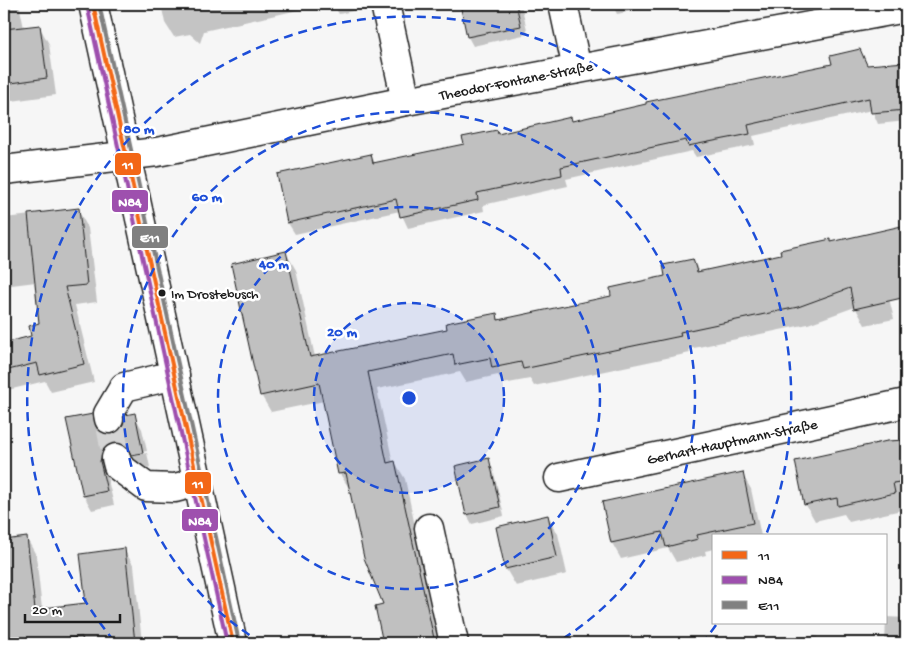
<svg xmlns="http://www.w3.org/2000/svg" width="910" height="647" viewBox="0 0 910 647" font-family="'Gochi Hand',sans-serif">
<rect width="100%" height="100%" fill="#f6f6f6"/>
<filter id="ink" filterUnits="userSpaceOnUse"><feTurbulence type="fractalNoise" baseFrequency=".02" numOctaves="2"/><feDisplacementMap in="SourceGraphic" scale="10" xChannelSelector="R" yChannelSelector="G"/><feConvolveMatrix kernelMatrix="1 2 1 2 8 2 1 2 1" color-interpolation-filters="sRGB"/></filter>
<g filter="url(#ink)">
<g fill="#0003">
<path d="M 4,4 L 19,4 L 24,28 L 39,26 L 49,44 L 56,95 L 4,102 Z"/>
<path d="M 161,4 L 325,4 L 204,31 L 200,43 L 190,34 L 174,37 L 165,23 Z"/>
<path d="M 333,4 L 365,4 L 366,8 L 339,14 Z"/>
<path d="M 461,4 L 521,4 L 528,34 L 473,46 L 468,37 Z"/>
<path d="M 612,4 L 665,4 L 617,14 Z"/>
<path d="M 860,50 L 868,66 L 906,63 L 906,121 L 878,124 L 872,110 L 753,136 L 755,145 L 696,157 L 692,151 L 566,179 L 568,186 L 483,205 L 484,211 L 408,228 L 400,211 L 295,234 L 288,223 L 371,155 L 375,163 L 465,145 L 498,135 L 572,122 L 834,65 Z"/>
<path d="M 78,210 L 88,228 L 97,302 L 75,305 L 94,382 L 51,392 L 45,381 L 4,391 L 4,344 L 33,337 L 41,324 L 36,282 L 4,286 L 4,218 Z"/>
<path d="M 906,226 L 906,290 L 888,294 L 894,319 L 865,325 L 855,307 L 808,324 L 689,349 L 690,353 L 534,386 L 530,379 L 503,384 L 498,375 L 466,382 L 460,372 L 377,389 L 393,463 L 395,462 L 405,479 L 440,643 L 385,643 L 377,607 L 385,605 L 351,491 L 340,474 L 324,401 L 271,412 L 261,395 L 286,253 L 296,270 L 315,357 L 449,330 L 496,314 L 500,321 L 613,297 L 667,277 L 693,260 L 700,273 L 782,255 L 830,240 L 832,243 Z"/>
<path d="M 93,415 L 102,434 L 112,436 L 121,431 L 134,415 L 142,429 L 147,451 L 130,454 L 130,456 L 147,453 L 150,467 L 141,469 L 136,461 L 129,457 L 112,461 L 107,476 L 114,505 L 92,510 L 84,496 L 68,420 Z"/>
<path d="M 906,440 L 906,509 L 849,522 L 844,514 L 815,521 L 806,505 L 796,462 Z"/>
<path d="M 488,460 L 493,469 L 504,516 L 472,524 L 467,515 Z"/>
<path d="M 742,474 L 751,489 L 761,536 L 714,536 L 714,549 L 705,551 L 706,555 L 676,562 L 668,548 L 621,559 L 612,543 L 603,503 Z"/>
<path d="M 548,516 L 558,534 L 567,574 L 516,586 L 506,569 L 497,528 Z"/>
<path d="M 27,539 L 36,555 L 42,609 L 87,605 L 124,550 L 134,566 L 142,643 L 4,643 L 4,541 Z"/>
<path d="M 886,617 L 906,618 L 906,643 L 885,643 Z"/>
<path d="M 790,636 L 801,638 L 816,636 L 821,643 L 750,643 Z"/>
</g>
<g fill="#c0c0c0" stroke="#1c1c1c">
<path d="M 460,4 L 516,4 L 521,26 L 467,37 Z"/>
<path d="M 40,25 L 47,78 L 4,84 L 4,29 Z"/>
<path d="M 860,49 L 867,65 L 906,62 L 906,110 L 871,113 L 869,98 L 748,125 L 750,134 L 688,146 L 686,140 L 561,167 L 562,175 L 477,193 L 478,200 L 400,217 L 396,199 L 287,223 L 277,174 L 371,154 L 373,163 L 464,144 L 462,137 L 497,130 L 498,134 L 571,117 L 572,121 L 646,104 L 646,102 L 832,64 L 830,56 Z"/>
<path d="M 79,208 L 87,285 L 65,287 L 84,364 L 40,375 L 37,363 L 4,371 L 4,343 L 31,336 L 29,326 L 39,323 L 28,214 Z"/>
<path d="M 906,225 L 906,297 L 854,309 L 850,288 L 798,307 L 680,332 L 681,336 L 523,369 L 521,362 L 492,368 L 490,358 L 455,365 L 453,354 L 368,372 L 387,463 L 395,461 L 435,643 L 383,643 L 375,606 L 383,604 L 364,558 L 346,473 L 338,474 L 319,383 L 260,396 L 231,264 L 286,251 L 310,357 L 447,329 L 446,323 L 497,313 L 498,320 L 611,296 L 610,288 L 665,276 L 663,265 L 693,259 L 697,272 L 781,254 L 780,250 L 831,239 L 831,242 Z"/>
<path d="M 135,413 L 143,453 L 131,455 L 128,448 L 120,443 L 112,443 L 106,446 L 100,461 L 107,491 L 83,496 L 66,419 L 93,414 L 97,429 L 104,434 L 112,434 L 120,430 L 125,415 Z"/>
<path d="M 906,440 L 906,481 L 893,483 L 895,493 L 838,506 L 837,498 L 804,505 L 795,461 L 887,441 Z"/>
<path d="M 489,458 L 500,507 L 466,515 L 455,466 Z"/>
<path d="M 743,472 L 753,523 L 697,535 L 698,539 L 666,547 L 662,532 L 611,543 L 602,502 Z"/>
<path d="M 548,515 L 557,557 L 505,569 L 496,527 Z"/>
<path d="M 27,537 L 35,609 L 86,603 L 80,554 L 125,548 L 135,643 L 83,643 L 82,637 L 4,643 L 4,540 Z"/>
</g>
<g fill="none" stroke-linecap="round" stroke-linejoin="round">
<path stroke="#d5d5d5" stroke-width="28" stroke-dasharray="28 14" stroke-linecap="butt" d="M 109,419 L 116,458"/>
<defs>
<g id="minor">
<path d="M 93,4 L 233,643"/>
<path d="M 385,4 L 406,101"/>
<path d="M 563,4 L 577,69"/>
<path d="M 4,170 L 157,152 L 406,101 L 906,8"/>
<path d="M 109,419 L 108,414 L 124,387 L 175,375"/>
<path d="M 116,458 L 118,466 L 146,487 L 175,488 L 198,482"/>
<path d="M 559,478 L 906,403"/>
<path d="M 429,528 L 454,643"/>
</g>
</defs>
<use href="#minor" stroke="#1c1c1c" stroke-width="31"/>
<use href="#minor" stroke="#fff" stroke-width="28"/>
<defs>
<path id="bus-1" d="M 93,4 L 233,643"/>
<path id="bus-2" d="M 87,5 L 227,643"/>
<path id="bus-3" d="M 99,4 L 239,642"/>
</defs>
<use href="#bus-1" stroke="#fff" stroke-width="8"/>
<use href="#bus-2" stroke="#fff" stroke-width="8"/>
<use href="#bus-3" stroke="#fff" stroke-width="8"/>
<use href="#bus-1" stroke="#f36717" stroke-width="4"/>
<use href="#bus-2" stroke="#9e50ae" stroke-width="4"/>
<use href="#bus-3" stroke="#808080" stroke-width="4"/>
</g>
</g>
<circle cx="409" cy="398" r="95" fill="#1d4ed8" fill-opacity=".12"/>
<g fill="none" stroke="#1d4ed8" stroke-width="2.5" stroke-dasharray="9 6">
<circle cx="409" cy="398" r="95"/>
<circle cx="409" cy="398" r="191"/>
<path d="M262 643A286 286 0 1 1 556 643"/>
<path d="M716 625A382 382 0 0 1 704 641M114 641A382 382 0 1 1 766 535"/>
</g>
<circle fill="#1c1c1c" stroke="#fff" stroke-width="2" cx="162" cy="293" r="4.5"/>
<g text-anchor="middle" stroke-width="5" stroke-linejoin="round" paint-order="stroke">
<g font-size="14" fill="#1c1c1c" stroke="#fff" text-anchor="start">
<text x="171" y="298">Im Drostebusch</text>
</g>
<g font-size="15" fill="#1c1c1c" stroke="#fff">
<text transform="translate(516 80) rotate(-11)" y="5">Theodor-Fontane-Straße</text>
<text transform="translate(732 441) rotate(-12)" y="5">Gerhart-Hauptmann-Straße</text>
</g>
</g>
<circle cx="409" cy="398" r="8" fill="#1d4ed8" stroke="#fff" stroke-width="2.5"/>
<g font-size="15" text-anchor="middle" font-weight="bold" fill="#1d4ed8" stroke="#fff" stroke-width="5" stroke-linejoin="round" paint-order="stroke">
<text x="139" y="133">80 m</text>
<text x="207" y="201">60 m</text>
<text x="274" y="268">40 m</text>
<text x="342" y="336">20 m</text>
</g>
<g stroke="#fff" stroke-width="2">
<rect x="114" y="152" width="28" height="24" rx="5" fill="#f36717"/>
<rect x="111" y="189" width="38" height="24" rx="5" fill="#9e50ae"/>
<rect x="131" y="225" width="38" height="24" rx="5" fill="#808080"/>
<rect x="184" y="471" width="28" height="24" rx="5" fill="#f36717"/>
<rect x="181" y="508" width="38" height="24" rx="5" fill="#9e50ae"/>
</g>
<g font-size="14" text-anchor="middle" font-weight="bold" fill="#fff">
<text x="128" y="169">11</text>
<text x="130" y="206">N84</text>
<text x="150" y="242">E11</text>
<text x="198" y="488">11</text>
<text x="200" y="525">N84</text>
</g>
<rect width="910" height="647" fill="none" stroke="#fff" stroke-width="20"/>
<rect x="10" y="10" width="890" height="627" fill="none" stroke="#1c1c1c" stroke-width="2" filter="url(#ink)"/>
<rect x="712" y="534" width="175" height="90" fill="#ffffff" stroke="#a4a4a4"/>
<rect x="722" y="551" width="25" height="8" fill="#f36717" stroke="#a4a4a4"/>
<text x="758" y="560" font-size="15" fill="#1c1c1c">11</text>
<rect x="722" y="576" width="25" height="8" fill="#9e50ae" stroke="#a4a4a4"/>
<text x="758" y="584" font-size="15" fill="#1c1c1c">N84</text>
<rect x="722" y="601" width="25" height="8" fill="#808080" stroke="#a4a4a4"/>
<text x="758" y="610" font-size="15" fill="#1c1c1c">E11</text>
<path d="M25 614v8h95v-8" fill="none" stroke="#1c1c1c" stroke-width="2.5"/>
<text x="32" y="614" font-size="15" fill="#1c1c1c" stroke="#ffffff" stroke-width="4" paint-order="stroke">20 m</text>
</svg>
